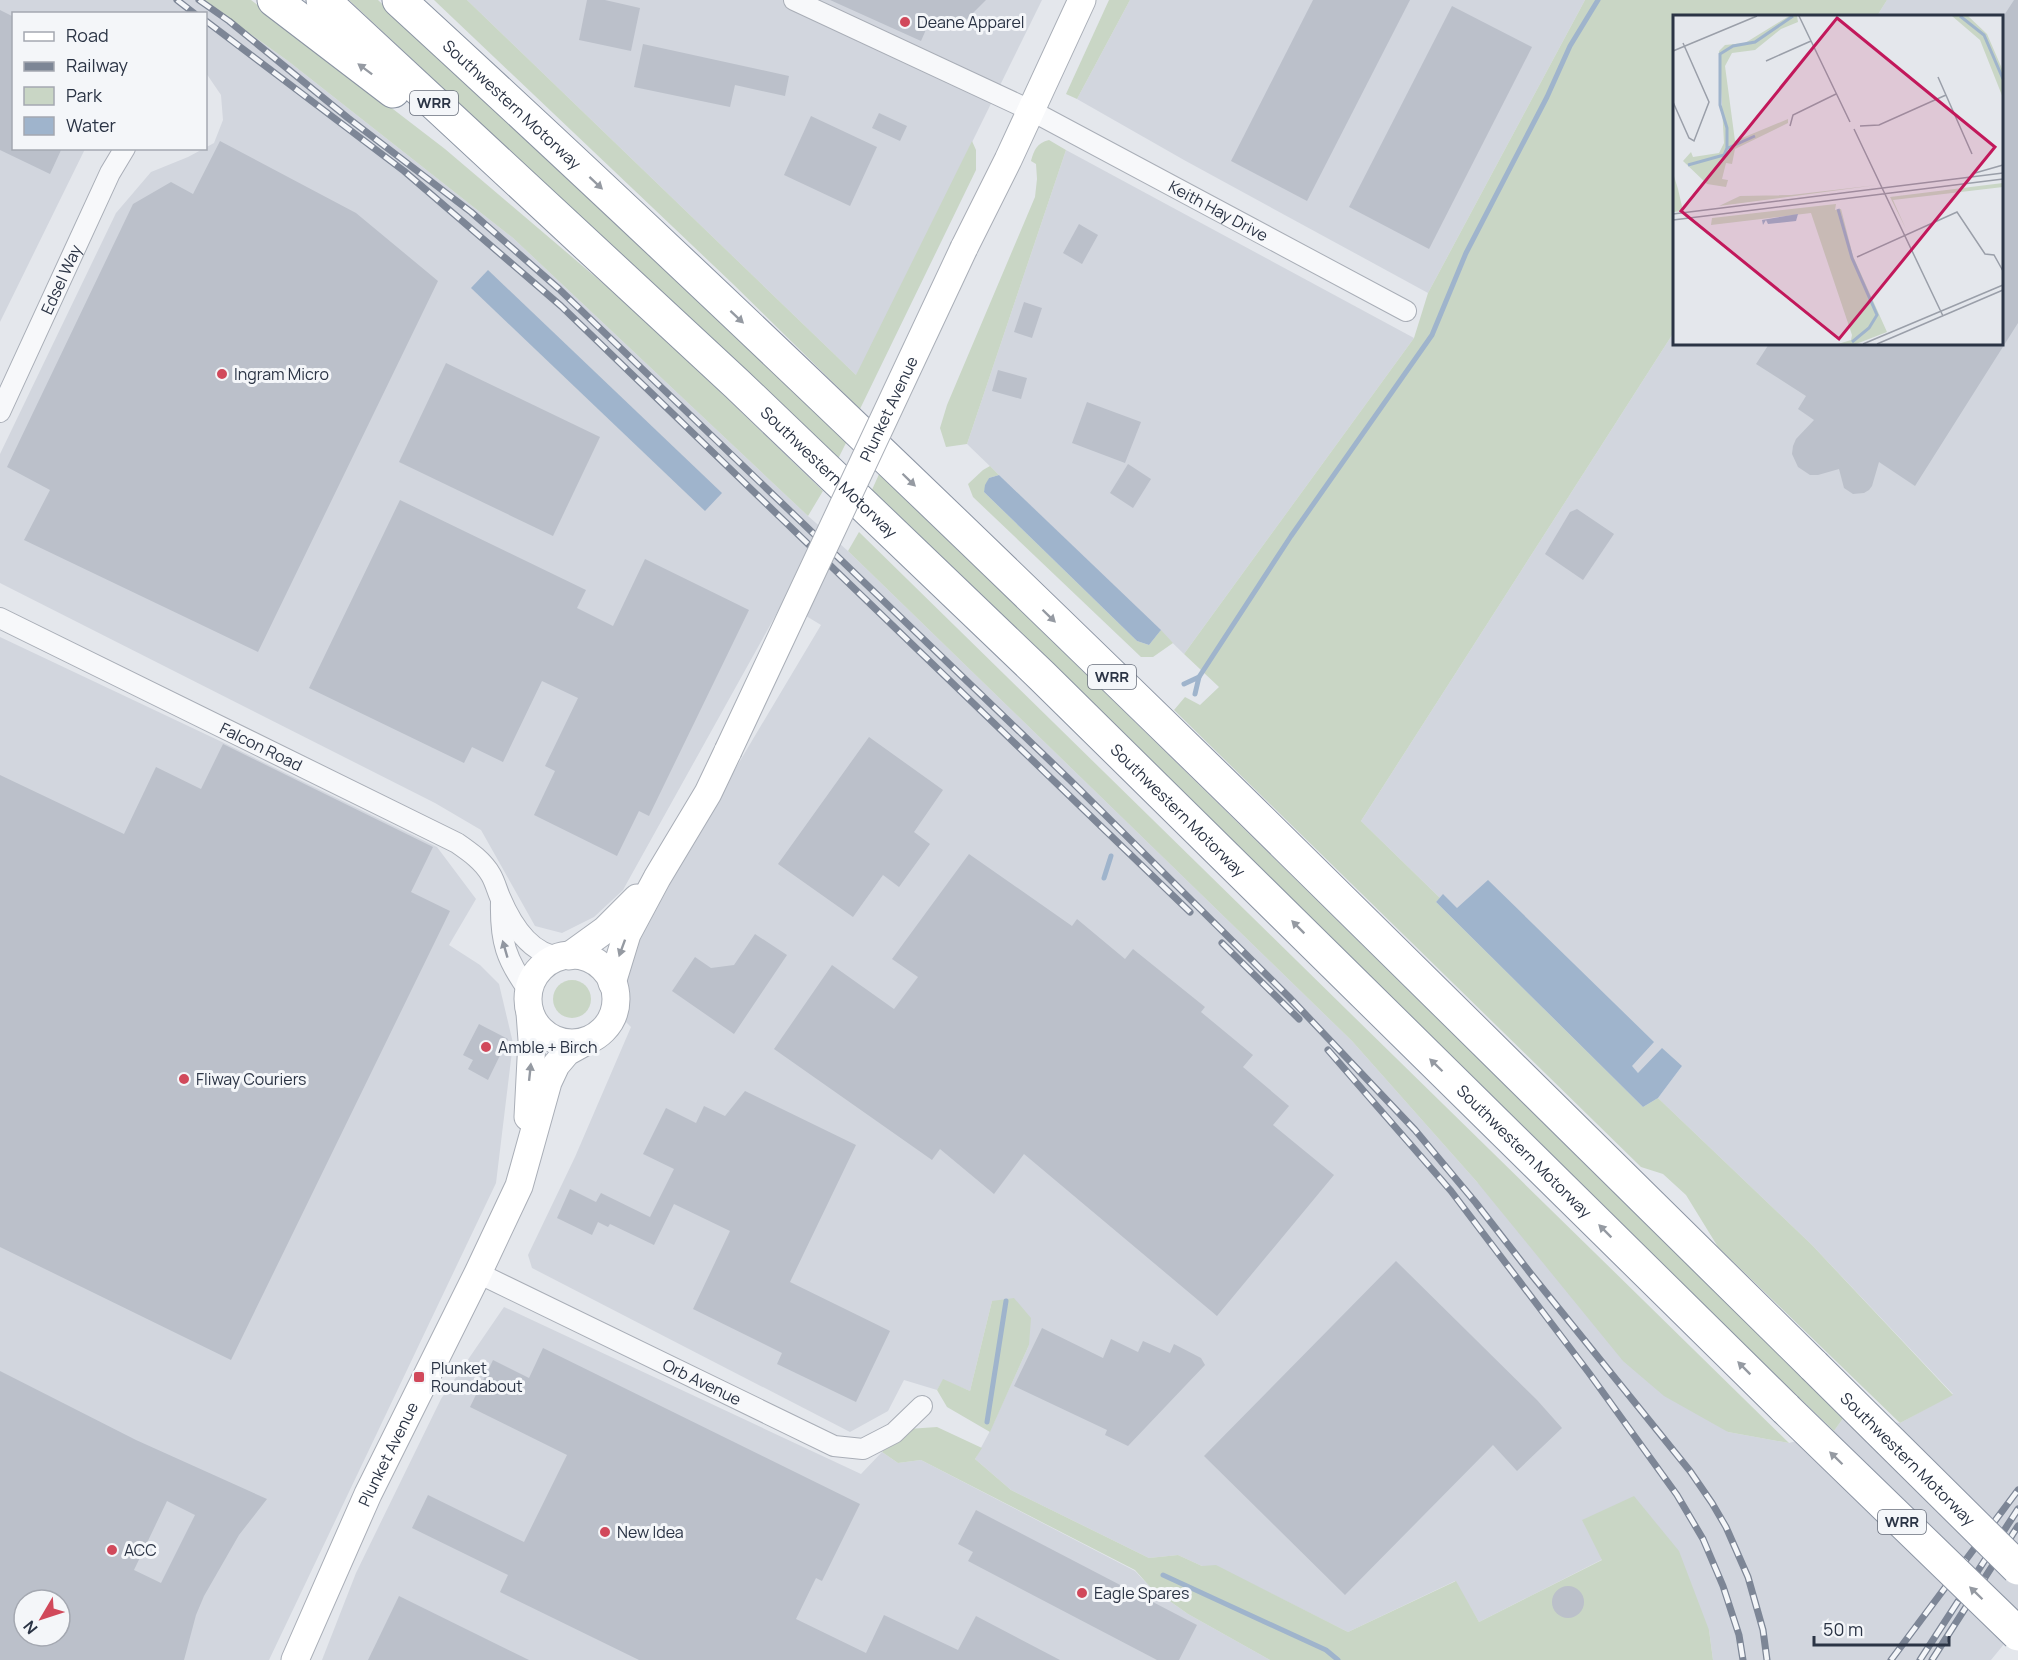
<svg xmlns="http://www.w3.org/2000/svg" width="2018" height="1660" viewBox="0 0 2018 1660" font-family="Manrope,sans-serif">
<rect width="100%" height="100%" fill="#e4e7ec"/>
<g fill="#d2d6de" fill-rule="evenodd">
<path d="M 0,0 L 203,0 L 288,61 L 513,238 L 808,516 L 848,551 L 1352,1041 L 1477,1182 L 1728,1432 L 1789,1443 L 1834,1431 L 1844,1417 L 1900,1423 L 1953,1394 L 1812,1245 L 1658,1098 L 1682,1066 L 1638,1073 L 1631,1066 L 1653,1042 L 1488,881 L 1457,909 L 1443,895 L 1440,898 L 1361,821 L 1674,332 L 1674,344 L 2002,344 L 2002,16 L 1877,16 L 1887,0 L 2018,0 L 2018,1627 L 1991,1660 L 1713,1660 L 1709,1630 L 1603,1559 L 1479,1622 L 1455,1581 L 1348,1632 L 1216,1566 L 1202,1566 L 1178,1555 L 1149,1558 L 1011,1490 L 975,1459 L 990,1431 L 1029,1345 L 992,1301 L 970,1391 L 943,1380 L 937,1390 L 904,1380 L 888,1411 L 850,1432 L 532,1268 L 528,1255 L 575,1157 L 631,1027 L 625,1021 L 628,999 L 626,967 L 635,937 L 821,625 L 783,602 L 623,890 L 594,917 L 562,933 L 535,926 L 481,830 L 435,803 L 0,583 L 0,454 L 116,213 L 151,172 L 188,157 L 214,143 L 223,120 L 221,95 L 206,73 L 206,14 L 14,14 L 14,148 L 85,149 L 0,322 Z"/>
<path d="M 467,0 L 1042,0 L 857,376 Z"/>
<path d="M 1130,0 L 1585,0 L 1428,293 L 1184,160 L 1077,99 Z"/>
<path d="M 1066,150 L 1414,338 L 1184,654 L 967,444 Z"/>
<path d="M 0,637 L 222,742 L 437,847 L 476,899 L 449,945 L 480,965 L 499,984 L 513,1043 L 496,1183 L 269,1660 L 0,1660 ZM 24,1600 L 60,1600 L 60,1636 L 24,1636 Z"/>
<path d="M 504,1307 L 861,1474 L 882,1452 L 898,1463 L 921,1460 L 1135,1571 L 1151,1588 L 1188,1614 L 1270,1660 L 322,1660 L 356,1573 L 441,1399 Z"/>
</g>
<g fill="#c9d6c5">
<path d="M 203,0 L 251,0 L 445,149 L 645,319 L 823,491 L 808,516 L 513,238 L 288,61 Z"/>
<path d="M 349,0 L 378,0 L 847,441 L 838,459 Z"/>
<path d="M 434,0 L 467,0 L 856,375 L 972,141 L 976,150 L 976,170 L 860,409 L 733,284 Z"/>
<path d="M 1109,0 L 1130,0 L 1077,99 L 1066,94 Z"/>
<path d="M 1585,0 L 1887,0 L 1877,16 L 1674,16 L 1674,332 L 1361,821 L 1440,898 L 1436,902 L 1643,1107 L 1658,1098 L 1812,1245 L 1953,1395 L 1900,1423 L 1718,1247 L 1686,1195 L 1663,1174 L 1641,1167 L 1174,710 L 1185,697 L 1200,705 L 1219,687 L 1184,654 L 1414,338 L 1428,293 Z"/>
<path d="M 1049,140 L 1066,150 L 967,444 L 946,447 L 940,428 L 947,405 L 1035,197 L 1037,179 L 1036,164 L 1031,161 C 1034,150 1037,143 1049,140 Z"/>
<path d="M 990,466 L 999,475 L 989,478 L 984,492 L 1137,641 L 1149,645 L 1161,630 L 1173,643 L 1153,657 L 1141,657 L 973,497 L 968,484 L 983,470 Z"/>
<path d="M 880,472 L 1844,1417 L 1834,1431 L 1625,1230 L 871,492 Z"/>
<path d="M 859,532 L 1789,1443 L 1728,1432 L 1664,1396 L 1623,1361 L 1477,1182 L 1352,1041 L 848,551 Z"/>
<circle cx="572" cy="999" r="19"/>
<path d="M 1014,1298 L 1031,1318 L 1029,1345 L 990,1432 L 947,1407 L 937,1390 L 943,1379 L 970,1391 L 992,1301 Z"/>
<path d="M 937,1427 L 982,1448 L 975,1459 L 1011,1490 L 1149,1558 L 1178,1555 L 1202,1566 L 1216,1565 L 1348,1632 L 1456,1581 L 1479,1622 L 1602,1560 L 1582,1520 L 1634,1496 L 1679,1551 L 1709,1630 L 1713,1660 L 1270,1660 L 1188,1614 L 1151,1588 L 1135,1570 L 921,1460 L 898,1463 L 882,1452 L 908,1429 Z"/>
</g>
<g fill="#9fb4cc">
<path d="M 488,270 L 722,493 L 705,511 L 471,288 Z"/>
<path d="M 999,475 L 1161,630 L 1149,645 L 1137,641 L 984,492 L 985,485 L 989,478 Z"/>
<path d="M 1488,880 L 1654,1042 L 1632,1066 L 1638,1073 L 1662,1048 L 1682,1066 L 1658,1098 L 1643,1107 L 1436,902 L 1443,894 L 1457,908 Z"/>
</g>
<g fill="none" stroke-linecap="round" stroke-linejoin="round">
<g stroke="#9fb4cc" stroke-width="5">
<path d="M 1199,677 L 1291,536 L 1432,335 L 1466,253 L 1547,97 L 1570,46 L 1598,0"/>
<path d="M 1184,684 L 1199,677 L 1195,694"/>
<path d="M 1104,878 L 1111,856"/>
<path d="M 987,1422 L 1006,1301"/>
<path d="M 1163,1575 L 1326,1650 L 1338,1660"/>
</g>
</g>
<g fill="#bbc0ca" fill-rule="evenodd">
<path d="M 587,0 L 605,0 L 640,8 L 631,51 L 579,40 Z"/>
<path d="M 830,0 L 986,0 L 967,19 L 956,26 L 932,16 L 921,41 Z"/>
<path d="M 1313,0 L 1410,0 L 1307,201 L 1231,161 Z"/>
<path d="M 2014,0 L 2018,0 L 2018,323 L 1915,486 L 1879,462 L 1872,486 L 1869,490 L 1864,493 L 1853,494 L 1844,488 L 1839,469 L 1818,475 L 1810,475 L 1798,467 L 1792,454 L 1793,446 L 1796,439 L 1814,420 L 1798,409 L 1806,396 L 1756,364 L 1769,344 L 2001,344 L 2001,20 Z"/>
<path d="M 1452,6 L 1532,47 L 1429,249 L 1349,207 Z"/>
<path d="M 0,10 L 14,17 L 14,148 L 62,148 L 50,174 L 0,150 Z"/>
<path d="M 643,44 L 789,76 L 785,96 L 735,85 L 730,107 L 634,87 Z"/>
<path d="M 879,113 L 907,126 L 900,141 L 872,128 Z"/>
<path d="M 811,116 L 877,147 L 850,206 L 784,175 Z"/>
<path d="M 220,141 L 356,213 L 438,281 L 258,652 L 24,540 L 50,490 L 7,467 L 133,204 L 171,182 L 193,194 Z"/>
<path d="M 1079,224 L 1098,235 L 1082,264 L 1063,253 Z"/>
<path d="M 1024,302 L 1042,308 L 1032,338 L 1014,332 Z"/>
<path d="M 446,363 L 600,437 L 553,536 L 399,462 Z"/>
<path d="M 998,370 L 1027,378 L 1021,399 L 992,391 Z"/>
<path d="M 1087,402 L 1141,422 L 1125,463 L 1072,443 Z"/>
<path d="M 1128,464 L 1151,479 L 1133,508 L 1110,493 Z"/>
<path d="M 400,500 L 586,590 L 577,608 L 613,626 L 645,559 L 749,610 L 649,816 L 639,811 L 617,856 L 534,815 L 555,771 L 545,766 L 578,698 L 542,681 L 503,762 L 472,747 L 464,763 L 309,688 Z"/>
<path d="M 1577,509 L 1614,534 L 1583,580 L 1545,554 L 1570,512 Z"/>
<path d="M 869,737 L 943,790 L 914,832 L 930,844 L 899,887 L 883,875 L 853,917 L 778,864 Z"/>
<path d="M 223,744 L 433,847 L 411,892 L 450,911 L 231,1360 L 0,1247 L 0,775 L 124,834 L 156,767 L 201,789 Z"/>
<path d="M 969,854 L 1072,926 L 1077,919 L 1125,959 L 1133,949 L 1205,1007 L 1201,1012 L 1253,1055 L 1243,1067 L 1289,1106 L 1273,1125 L 1334,1175 L 1217,1316 L 1024,1154 L 994,1194 L 940,1149 L 932,1160 L 774,1049 L 832,965 L 894,1009 L 918,977 L 892,959 Z"/>
<path d="M 755,934 L 787,955 L 734,1034 L 672,991 L 695,957 L 711,968 L 734,965 Z"/>
<path d="M 479,1024 L 508,1039 L 488,1080 L 468,1069 L 473,1060 L 463,1055 Z"/>
<path d="M 745,1091 L 856,1145 L 790,1282 L 890,1331 L 856,1402 L 777,1364 L 782,1353 L 693,1309 L 730,1231 L 674,1204 L 654,1245 L 610,1224 L 608,1227 L 598,1222 L 592,1235 L 557,1218 L 570,1189 L 596,1202 L 601,1193 L 650,1217 L 674,1169 L 643,1154 L 666,1108 L 696,1123 L 704,1106 L 725,1116 Z"/>
<path d="M 1396,1261 L 1537,1400 L 1562,1428 L 1517,1471 L 1493,1445 L 1345,1595 L 1204,1456 Z"/>
<path d="M 1042,1328 L 1103,1358 L 1111,1339 L 1138,1352 L 1143,1341 L 1170,1353 L 1174,1344 L 1201,1358 L 1205,1365 L 1128,1446 L 1105,1435 L 1107,1430 L 1014,1386 Z"/>
<path d="M 543,1348 L 860,1504 L 822,1581 L 816,1578 L 796,1619 L 866,1653 L 884,1615 L 958,1650 L 976,1616 L 1060,1660 L 639,1660 L 500,1592 L 508,1575 L 412,1528 L 428,1495 L 524,1542 L 567,1455 L 470,1407 L 493,1360 L 529,1378 Z"/>
<path d="M 0,1371 L 136,1440 L 267,1499 L 239,1535 L 204,1596 L 196,1615 L 184,1660 L 0,1660 ZM 167,1501 L 195,1515 L 161,1583 L 134,1570 ZM 24,1600 L 60,1600 L 60,1636 L 24,1636 Z"/>
<path d="M 976,1510 L 1197,1625 L 1179,1660 L 1157,1660 L 968,1561 L 973,1552 L 958,1544 Z"/>
<circle cx="1568" cy="1602" r="16"/>
<path d="M 399,1596 L 529,1660 L 368,1660 Z"/>
</g>
<g fill="none" stroke-linecap="round" stroke-linejoin="round">
<defs>
<g id="street">
<path id="s1" d="M 794,0 L 1032,111 L 1406,311"/>
<path id="s2" d="M 0,412 L 110,173 L 125,148"/>
<path id="s3" d="M 0,618 L 457,843 C 470,852 483,861 491,875 C 495,882 497,890 500,897 C 511,923 530,955 561,957"/>
<path d="M 501,902 C 500,941 506,960 529,991"/>
<path id="s4" d="M 478,1273 L 834,1446 L 863,1449 L 894,1433 L 922,1406"/>
</g>
<g id="secondary">
<path d="M 964,248 L 1008,160 L 1082,0"/>
<circle cx="572" cy="999" r="44"/>
<path d="M 569,956 L 605,930 L 637,898"/>
<path d="M 612,983 L 627,934 L 657,878 L 708,793 L 728,751"/>
<path d="M 528,1117 L 532,1040 L 530,1013"/>
<path id="s5" d="M 295,1660 L 368,1494 L 478,1273 L 519,1186 L 548,1082 L 556,1065 L 567,1052 L 585,1042"/>
</g>
<g id="highway">
<path d="M 274,0 L 393,91"/>
<path id="s6" d="M 323,0 L 737,384 L 1042,676 L 1786,1409"/>
<path id="s7" d="M 399,0 C 688,265 971,537 1251,811 C 1439,996 1626,1182 1814,1366"/>
</g>
</defs>
<use href="#street" stroke="#a9aeb7" stroke-width="22"/>
<use href="#secondary" stroke="#a9aeb7" stroke-width="29"/>
<use href="#highway" stroke="#8b94a3" stroke-width="35"/>
<use href="#street" stroke="#f7f8fa" stroke-width="20"/>
<use href="#secondary" stroke="#fff" stroke-width="27"/>
<use href="#highway" stroke="#fff" stroke-width="33"/>
<defs>
<g id="rail">
<path d="M 177,0 L 195,14"/>
<path d="M 199,0 L 229,21 L 348,118 L 471,212 L 559,289 L 1071,781 L 1289,997 L 1415,1130 L 1476,1203 L 1531,1274 L 1690,1471 L 1712,1503 L 1726,1527 L 1748,1577 L 1763,1630 L 1767,1660"/>
<path d="M 206,21 L 404,171 L 561,306 L 1190,912"/>
<path d="M 1222,943 L 1299,1019"/>
<path d="M 1328,1050 L 1451,1191 L 1589,1373 L 1677,1495 L 1703,1539 L 1723,1586 L 1739,1635 L 1743,1660"/>
<path d="M 1891,1660 L 2018,1490"/>
<path d="M 1920,1660 L 2018,1509"/>
<path d="M 1932,1660 L 2018,1526"/>
</g>
</defs>
<use href="#rail" stroke="#7d8696" stroke-width="7"/>
<use href="#rail" stroke="#f4f6f9" stroke-width="4.5" stroke-dasharray="14" stroke-linecap="butt"/>
<defs>
<g id="secondary-bridge">
<path id="s8" d="M 728,751 L 964,248"/>
</g>
<g id="highway-bridge">
<path id="s9" d="M 1814,1366 L 2018,1568"/>
<path d="M 1786,1409 L 2018,1634"/>
</g>
</defs>
<use href="#secondary-bridge" stroke="#a9aeb7" stroke-width="29" stroke-linecap="butt"/>
<use href="#highway-bridge" stroke="#8b94a3" stroke-width="35" stroke-linecap="butt"/>
<use href="#secondary-bridge" stroke="#fff" stroke-width="27"/>
<use href="#highway-bridge" stroke="#fff" stroke-width="33"/>
</g>
<defs><path id="oneway-solid" d="M-6-.8H1V-3.2L6.5 0L1 3.2V.8H-6Z" transform="scale(1.5)"/></defs>
<g fill="#959aa2">
<use href="#oneway-solid" transform="translate(365 69) rotate(-143)"/>
<use href="#oneway-solid" transform="translate(596 183) rotate(43)"/>
<use href="#oneway-solid" transform="translate(737 317) rotate(43)"/>
<use href="#oneway-solid" transform="translate(909 480) rotate(44)"/>
<use href="#oneway-solid" transform="translate(1049 616) rotate(44)"/>
<use href="#oneway-solid" transform="translate(1298 927) rotate(-135)"/>
<use href="#oneway-solid" transform="translate(622 948) rotate(110)"/>
<use href="#oneway-solid" transform="translate(1436 1065) rotate(-136)"/>
<use href="#oneway-solid" transform="translate(530 1072) rotate(-84)"/>
<use href="#oneway-solid" transform="translate(1605 1231) rotate(-135)"/>
<use href="#oneway-solid" transform="translate(1744 1368) rotate(-135)"/>
<use href="#oneway-solid" transform="translate(1836 1458) rotate(-136)"/>
<use href="#oneway-solid" transform="translate(1976 1593) rotate(-136)"/>
</g>
<use fill="#9196a0" href="#oneway-solid" transform="translate(505 949) rotate(-106)"/>
<g fill="#d1495b" stroke="#f4f6f9" stroke-width="2">
<circle cx="905" cy="22" r="6"/>
<circle cx="222" cy="374" r="6"/>
<circle cx="486" cy="1047" r="6"/>
<circle cx="184" cy="1079" r="6"/>
<rect x="413" y="1371" width="12" height="12" rx="3"/>
<circle cx="605" cy="1532" r="6"/>
<circle cx="112" cy="1550" r="6"/>
<circle cx="1082" cy="1593" r="6"/>
</g>
<g text-anchor="middle" stroke-width="6" stroke-linejoin="round" paint-order="stroke">
<g fill="#f4f6f9" stroke="#676e7b" stroke-width="1.5">
<rect x="410" y="91" width="48" height="24" rx="4.5"/>
<rect x="1088" y="665" width="48" height="24" rx="4.5"/>
<rect x="1878" y="1510" width="48" height="24" rx="4.5"/>
</g>
<g font-size="15" font-weight="bold" fill="#2b3445">
<text x="434" y="108">WRR</text>
<text x="1112" y="682">WRR</text>
<text x="1902" y="1527">WRR</text>
</g>
<g font-size="16" fill="#2b3445" stroke="#f4f6f9" text-anchor="start">
<text x="917" y="28">Deane Apparel</text>
<text x="234" y="380">Ingram Micro</text>
<text x="498" y="1053">Amble + Birch</text>
<text x="196" y="1085">Fliway Couriers</text>
<text x="431" y="1374">Plunket<tspan x="431" dy="18">Roundabout</tspan></text>
<text x="617" y="1538">New Idea</text>
<text x="124" y="1556">ACC</text>
<text x="1094" y="1599">Eagle Spares</text>
</g>
<g font-size="16" fill="#2b3445" stroke="#f4f6f9">
<text dy="6" stroke="none"><textPath href="#s7" startOffset="154">Southwestern Motorway</textPath></text>
<text dy="6" stroke="none"><textPath href="#s1" startOffset="474">Keith Hay Drive</textPath></text>
<text dy="6" stroke="none"><textPath href="#s2" startOffset="146">Edsel Way</textPath></text>
<text dy="6" stroke="none"><textPath href="#s8" startOffset="378">Plunket Avenue</textPath></text>
<text dy="6" stroke="none"><textPath href="#s6" startOffset="692">Southwestern Motorway</textPath></text>
<text dy="6" stroke="none"><textPath href="#s3" startOffset="291">Falcon Road</textPath></text>
<text dy="6" stroke="none"><textPath href="#s6" startOffset="1178">Southwestern Motorway</textPath></text>
<text dy="6" stroke="none"><textPath href="#s6" startOffset="1664">Southwestern Motorway</textPath></text>
<text dy="6" stroke="none"><textPath href="#s4" startOffset="249">Orb Avenue</textPath></text>
<text dy="6" stroke="none"><textPath href="#s5" startOffset="226">Plunket Avenue</textPath></text>
<text dy="6" stroke="none"><textPath href="#s9" startOffset="132">Southwestern Motorway</textPath></text>
</g>
</g>
<g transform="translate(1673 15)">
<rect width="330" height="330" fill="#e4e7ec"/>
<path d="M 116,1 L 124,1 L 125,7 L 108,14 L 82,35 L 59,38 L 52,51 L 62,126 L 115,104 L 115,108 L 62,134 L 59,149 L 53,148 L 49,164 L 55,165 L 53,172 L 34,169 L 10,146 L 18,137 L 20,142 L 46,138 L 51,128 L 46,36 L 52,30 L 72,28 ZM 279,1 L 295,1 L 314,19 L 330,56 L 330,83 L 307,25 ZM 0,158 L 5,174 L 10,196 L 0,197 ZM 330,168 L 330,172 L 220,185 L 233,214 L 217,182 ZM 204,170 L 46,191 L 67,181 L 118,180 ZM 163,189 L 162,195 L 168,194 L 180,241 L 214,317 L 183,329 L 165,329 L 178,325 L 179,320 L 138,198 L 38,210 L 39,203 Z" fill="#c9d6c5"/>
<path d="M 125,199 L 123,206 L 95,209 L 93,205 L 90,210 L 89,205 Z" fill="#9fb4cc"/>
<path fill="none" stroke="#9fb4cc" stroke-width="3" d="M 287,1 L 311,20 L 330,64M 55,133 L 82,121M 15,150 L 51,140 L 54,133 L 54,113 L 47,90 L 47,39 L 60,31 L 82,27 L 120,1M 165,194 L 179,243 L 204,300 L 196,313 L 179,327"/>
<path fill="none" stroke="#9a9fa9" stroke-width="1.5" d="M 126,1 L 177,107M 0,36 L 84,1M 93,46 L 138,26M 265,62 L 299,139M 0,87 L 16,123 L 21,126 L 36,87 L 10,28M 117,111 L 120,100 L 163,79M 187,111 L 206,110 L 273,80M 181,114 L 270,301M 302,158 L 330,150M 0,199 L 330,158M 0,205 L 330,164M 184,242 L 284,197 L 312,239 L 321,240 L 330,256M 190,329 L 330,270M 204,329 L 330,275"/>
<path fill="#c2185b" fill-opacity="0.15" stroke="#c2185b" stroke-width="3" d="M 164,3 L 322,132 L 166,324 L 8,196 Z"/>
<rect width="330" height="330" fill="none" stroke="#2b3445" stroke-width="3"/>
</g>
<rect x="12" y="12" width="195" height="138" fill="#f4f6f9" stroke="#a4a8b1" stroke-width="1.5"/>
<rect x="24" y="32" width="30" height="9" fill="#ffffff" stroke="#a4a8b1" stroke-width="1.5"/>
<text x="66" y="42" font-size="18" fill="#2b3445">Road</text>
<rect x="24" y="62" width="30" height="9" fill="#7d8696" stroke="#a4a8b1" stroke-width="1.5"/>
<text x="66" y="72" font-size="18" fill="#2b3445">Railway</text>
<rect x="24" y="87" width="30" height="18" fill="#c9d6c5" stroke="#a4a8b1" stroke-width="1.5"/>
<text x="66" y="102" font-size="18" fill="#2b3445">Park</text>
<rect x="24" y="117" width="30" height="18" fill="#9fb4cc" stroke="#a4a8b1" stroke-width="1.5"/>
<text x="66" y="132" font-size="18" fill="#2b3445">Water</text>
<g transform="translate(42 1618) rotate(231)"><circle r="28" fill="#f4f6f9" stroke="#a4a8b1" stroke-width="1.5"/>
<path d="M0-4.5L10 22L0 15L-10 22Z" fill="#d1495b"/>
<text y="-9" font-size="16" font-weight="bold" text-anchor="middle" fill="#2b3445">N</text>
</g>
<path d="M1814 1636v9h135v-9" fill="none" stroke="#2b3445" stroke-width="3"/>
<text x="1823" y="1636" font-size="18" fill="#2b3445" stroke="#f4f6f9" stroke-width="4.5" paint-order="stroke">50 m</text>
</svg>
